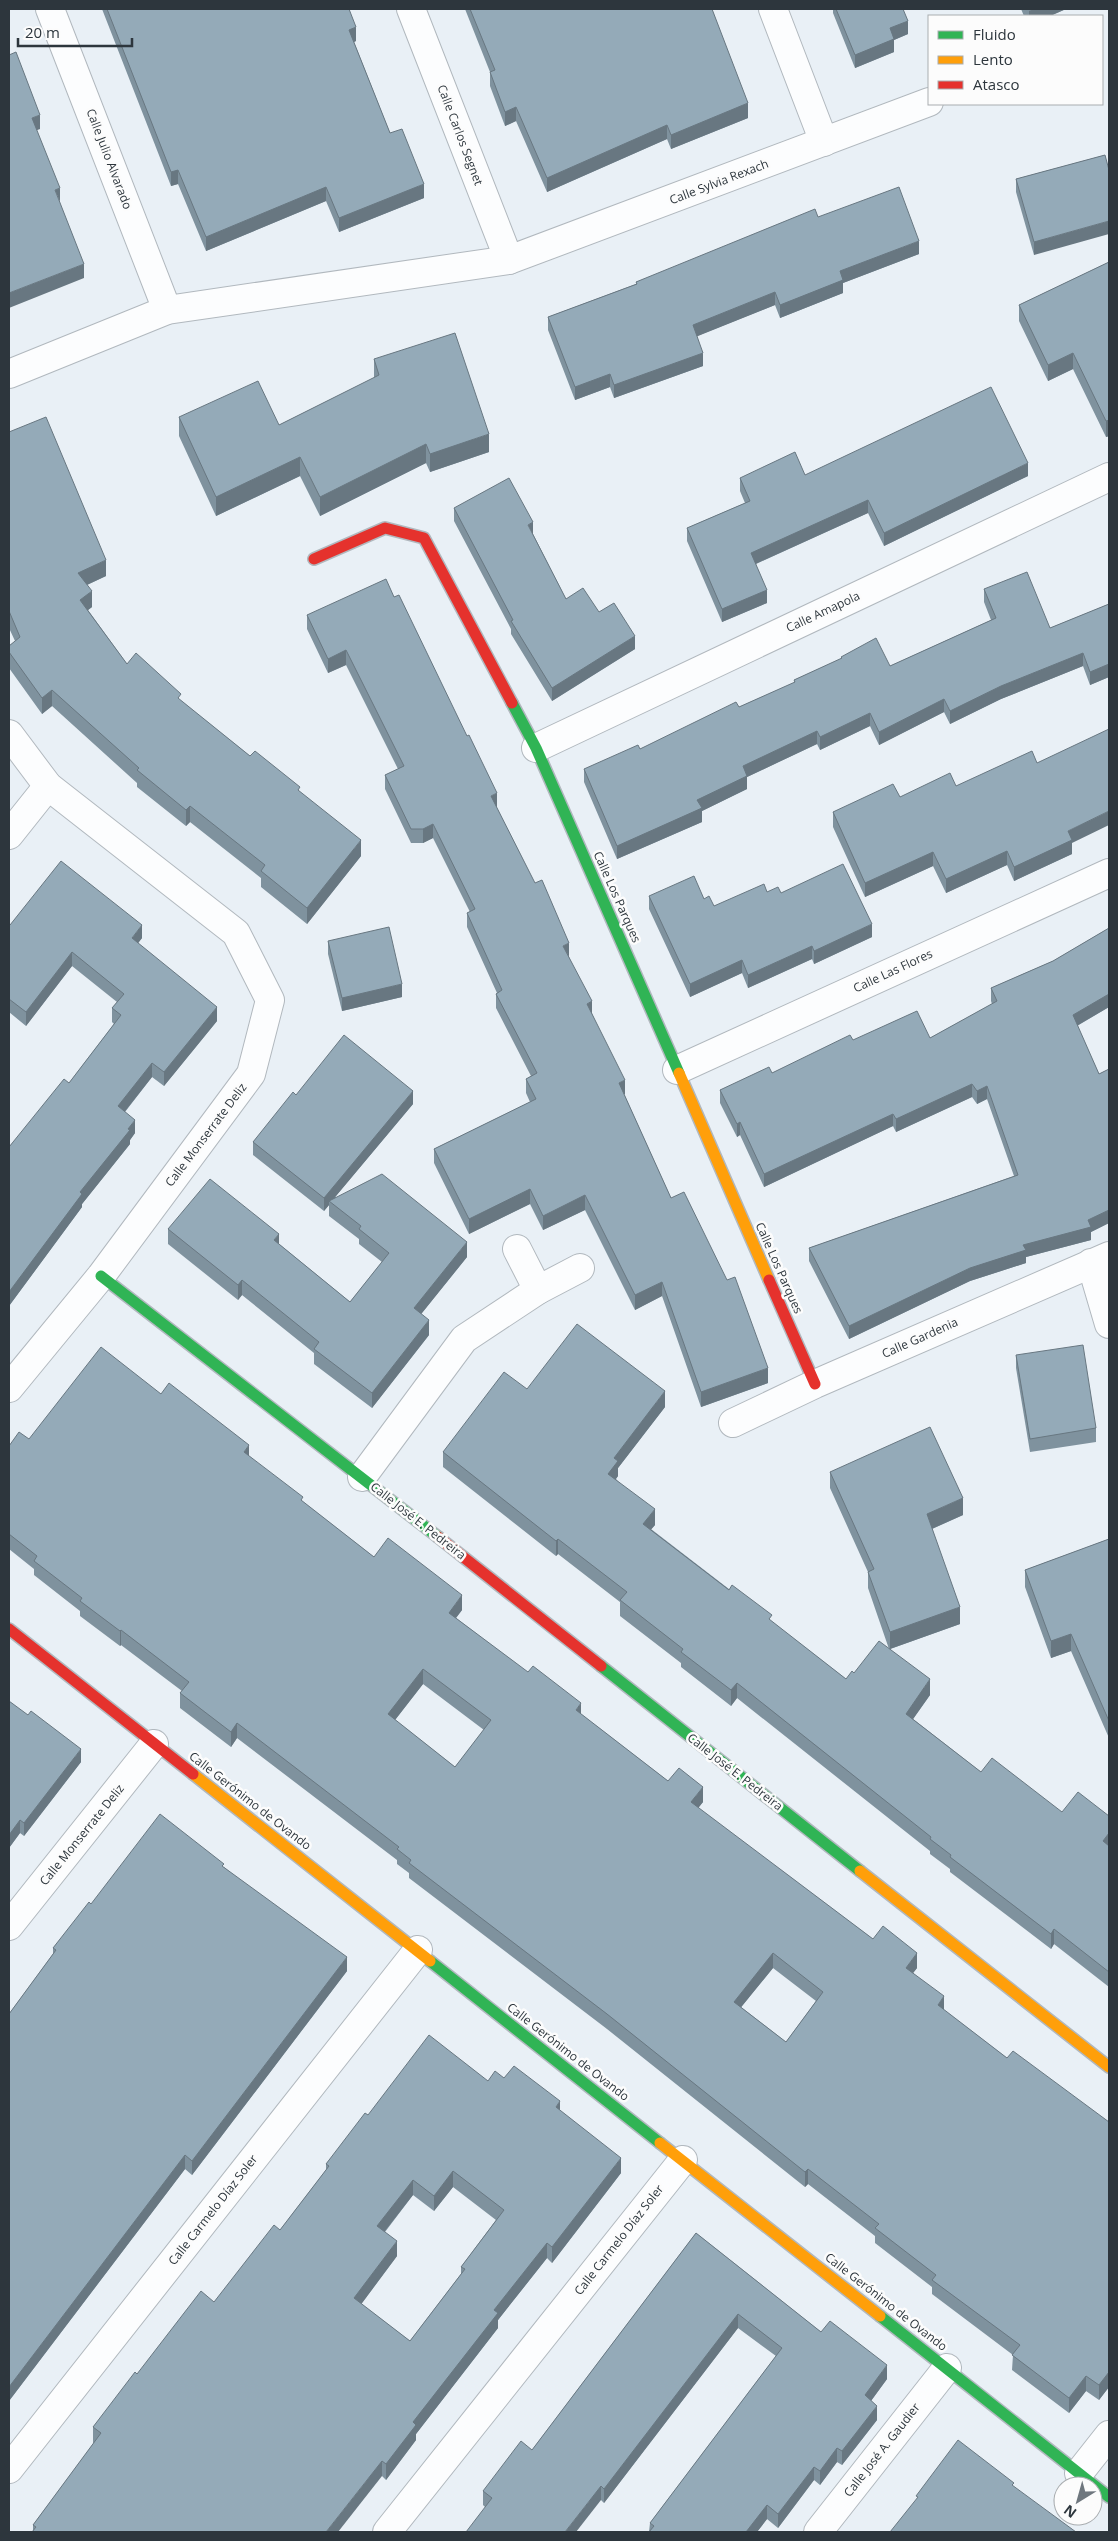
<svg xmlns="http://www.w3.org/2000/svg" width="1118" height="2541" viewBox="0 0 1118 2541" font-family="'Open Sans',sans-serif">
<rect width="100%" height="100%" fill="#e9f0f6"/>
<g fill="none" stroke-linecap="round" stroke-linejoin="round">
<defs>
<g id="street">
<path d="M 50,9 L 167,310"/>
<path d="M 411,9 L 509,260"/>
<path d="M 773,9 L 824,142"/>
<path d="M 9,374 L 167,310 L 509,260 L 929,102"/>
<path d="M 9,734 L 48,786 L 236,933 L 270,1000 L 251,1074 L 101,1276 L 9,1388"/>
<path d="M 536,748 L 1109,477"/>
<path d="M 9,835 L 48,786"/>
<path d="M 677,1070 L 1109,873"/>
<path d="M 517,1249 L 538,1290"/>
<path d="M 1091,1263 L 1109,1324"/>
<path d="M 733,1423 L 815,1384 L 1109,1256"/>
<path d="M 362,1477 L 464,1339 L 538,1290 L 580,1268"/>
<path d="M 9,1926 L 154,1744"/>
<path d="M 9,2469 L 418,1950"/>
<path d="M 1079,2473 L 1109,2435"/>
<path d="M 387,2532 L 683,2160"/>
<path d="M 818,2532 L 947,2368"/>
</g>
<g id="fast">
<path d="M 512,703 L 536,748 L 679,1073"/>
<path d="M 101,1276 L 438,1537"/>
<path d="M 601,1666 L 860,1871"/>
<path d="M 430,1961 L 660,2143"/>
<path d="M 880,2316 L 1109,2497"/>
</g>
<g id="slow">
<path d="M 679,1073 L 769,1280"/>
<path d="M 193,1774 L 430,1961"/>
<path d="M 860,1871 L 1109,2067"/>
<path d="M 660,2143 L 880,2316"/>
</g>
<g id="jam">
<path d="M 314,559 L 385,528 L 424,538 L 512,703"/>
<path d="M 769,1280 L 815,1384"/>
<path d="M 438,1537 L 601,1666"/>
<path d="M 9,1629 L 193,1774"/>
</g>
</defs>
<use href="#street" stroke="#b1b8be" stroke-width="30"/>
<use href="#fast" stroke="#b1b8be" stroke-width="14"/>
<use href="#slow" stroke="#b1b8be" stroke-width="14"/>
<use href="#jam" stroke="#b1b8be" stroke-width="14"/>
<use href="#street" stroke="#fcfdfe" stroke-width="28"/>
<use href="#fast" stroke="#30b455" stroke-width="11"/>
<use href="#slow" stroke="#ff9f0a" stroke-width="11"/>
<use href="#jam" stroke="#e5322d" stroke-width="11"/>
</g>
<g fill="#7f929e" fill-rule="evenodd">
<path d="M 102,9 L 349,9 L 356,41 L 354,42 L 390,133 L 424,198 L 339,232 L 326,201 L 206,251 L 178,184 L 171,186 Z"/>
<path d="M 465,9 L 712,9 L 748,118 L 671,149 L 667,139 L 547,192 L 516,121 L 505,126 L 490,86 L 490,72 Z"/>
<path d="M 833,9 L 903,9 L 908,34 L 894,40 L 894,52 L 855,68 L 833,13 Z"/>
<path d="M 1021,9 L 1066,9 L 1050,16 L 1024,16 Z"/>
<path d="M 1105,155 L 1034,255 L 1016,192 L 1016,179 Z"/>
<path d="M 818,217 L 919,254 L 843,283 L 843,293 L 780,318 L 775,305 L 697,336 L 703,366 L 614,398 L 610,387 L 575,400 L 548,330 L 548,317 L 636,284 L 636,282 Z"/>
<path d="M 1109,262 L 1109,436 L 1106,437 L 1073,369 L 1048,381 L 1019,321 L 1019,305 Z"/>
<path d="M 374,359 L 489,452 L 430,472 L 426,463 L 320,516 L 300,476 L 216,516 L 179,436 L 179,417 L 279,425 L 374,378 Z"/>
<path d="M 9,432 L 106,576 L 87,585 L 92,607 L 88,610 L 127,664 L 181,701 L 250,756 L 300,792 L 361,856 L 307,924 L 261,887 L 261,878 L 190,822 L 186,826 L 137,787 L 137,783 L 52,706 L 42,714 L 9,668 L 9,646 L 15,641 L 9,628 Z"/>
<path d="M 805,475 L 1028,476 L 884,546 L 868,513 L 756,564 L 767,603 L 722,622 L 687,541 L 687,528 L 745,503 L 740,491 L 740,478 Z"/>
<path d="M 454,508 L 533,534 L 566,599 L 599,612 L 635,649 L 552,701 L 511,634 L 511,629 L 454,521 Z"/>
<path d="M 984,589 L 1050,628 L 1109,604 L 1109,677 L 1090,685 L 1083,666 L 1001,699 L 950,724 L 944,712 L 879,745 L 870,726 L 820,750 L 817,744 L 747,777 L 747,789 L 702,811 L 702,822 L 617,859 L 584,782 L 584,769 L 640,749 L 739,707 L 794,683 L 794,680 L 841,659 L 841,657 L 890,666 L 991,620 L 984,602 Z"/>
<path d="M 394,597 L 497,807 L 497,808 L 569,957 L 625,1094 L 624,1094 L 671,1198 L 768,1383 L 701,1407 L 662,1296 L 635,1310 L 585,1210 L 543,1230 L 530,1204 L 469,1234 L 434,1163 L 434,1149 L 530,1102 L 526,1093 L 526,1079 L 531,1076 L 496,1008 L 496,994 L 497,993 L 467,927 L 467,913 L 470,912 L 433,838 L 423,843 L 411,843 L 385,789 L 385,775 L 398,769 L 346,665 L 328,673 L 307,629 L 307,615 Z"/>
<path d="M 956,786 L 1072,843 L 1072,854 L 1014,881 L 1007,865 L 946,893 L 933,866 L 865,897 L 833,827 L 833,812 L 900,797 Z"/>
<path d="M 767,892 L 781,893 L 872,937 L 814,964 L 812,959 L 748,988 L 742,973 L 690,997 L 649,909 L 649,896 L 704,899 L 714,906 Z"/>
<path d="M 9,923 L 10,925 L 142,938 L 138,943 L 217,1021 L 164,1086 L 152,1077 L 125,1112 L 135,1133 L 130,1140 L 130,1144 L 82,1204 L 82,1207 L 9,1306 L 9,1147 L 69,1083 L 114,1024 L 112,1022 L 112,1008 L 117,1002 L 72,966 L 26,1026 L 9,1012 Z"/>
<path d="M 1109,928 L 1109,1007 L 1077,1026 L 1099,1074 L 1109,1069 L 1109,1223 L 1091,1232 L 1091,1240 L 1026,1257 L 1026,1263 L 970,1281 L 849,1339 L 809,1261 L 809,1248 L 1014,1176 L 987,1099 L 977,1104 L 972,1097 L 896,1132 L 893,1126 L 764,1187 L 740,1135 L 737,1137 L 720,1103 L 720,1090 L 772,1073 L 853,1040 L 930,1038 L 992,1004 L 991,1001 L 991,988 L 1053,961 Z"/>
<path d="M 328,941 L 402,997 L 342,1011 L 328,954 Z"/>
<path d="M 296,1095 L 413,1104 L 335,1197 L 467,1257 L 421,1314 L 429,1335 L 372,1408 L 314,1364 L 314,1353 L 242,1295 L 238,1300 L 168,1244 L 168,1229 L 279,1244 L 350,1302 L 382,1262 L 359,1244 L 359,1239 L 329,1216 L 329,1205 L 324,1211 L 253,1155 L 253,1142 Z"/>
<path d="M 1016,1355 L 1096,1428 L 1096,1442 L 1030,1452 L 1016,1368 Z"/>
<path d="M 527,1389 L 665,1407 L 618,1468 L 618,1476 L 616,1479 L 655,1525 L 651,1529 L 846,1679 L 889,1649 L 868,1588 L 868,1572 L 830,1488 L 830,1472 L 963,1515 L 932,1529 L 960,1624 L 890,1649 L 930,1695 L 913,1719 L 981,1772 L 1062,1812 L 1109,1816 L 1109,1987 L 1054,1944 L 1051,1949 L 950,1872 L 950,1869 L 930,1854 L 930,1851 L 737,1698 L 731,1706 L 681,1667 L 681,1663 L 620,1616 L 620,1602 L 558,1554 L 556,1556 L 443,1467 L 443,1452 Z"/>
<path d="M 161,1394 L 249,1456 L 303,1502 L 374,1557 L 462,1610 L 456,1618 L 668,1781 L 703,1802 L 698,1808 L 873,1939 L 917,1968 L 913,1973 L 944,2010 L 1007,2058 L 1109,2122 L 1109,2387 L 1099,2400 L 1086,2391 L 1069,2413 L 1012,2370 L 1013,2355 L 932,2294 L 932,2287 L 875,2243 L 875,2236 L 808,2184 L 805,2187 L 607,2029 L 409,1878 L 409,1873 L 397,1864 L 397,1860 L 237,1738 L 231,1747 L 180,1708 L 180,1693 L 182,1691 L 121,1645 L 120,1646 L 80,1616 L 80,1611 L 34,1575 L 34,1569 L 9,1549 L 9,1446 ZM 423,1684 L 484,1730 L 455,1767 L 395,1720 ZM 773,1968 L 816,2001 L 786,2042 L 741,2007 Z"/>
<path d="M 1109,1539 L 1109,1738 L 1071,1651 L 1051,1658 L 1025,1587 L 1025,1570 Z"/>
<path d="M 9,1701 L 81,1762 L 24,1836 L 20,1833 L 9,1848 Z"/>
<path d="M 224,1867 L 347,1971 L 192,2175 L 185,2169 L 9,2401 L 9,2014 L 53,1954 L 53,1948 L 91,1904 Z"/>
<path d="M 504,2078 L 560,2111 L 621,2173 L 552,2263 L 547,2258 L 498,2320 L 498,2328 L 416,2434 L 416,2440 L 386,2480 L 382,2476 L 33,2531 L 33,2525 L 94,2443 L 93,2443 L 93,2427 L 137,2374 L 214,2302 L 280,2230 L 326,2170 L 326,2164 L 368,2115 L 488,2081 ZM 453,2187 L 496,2220 L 461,2267 L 461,2274 L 410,2341 L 361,2304 L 397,2256 L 385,2232 L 413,2195 L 434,2211 Z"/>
<path d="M 696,2233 L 821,2332 L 887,2379 L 871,2401 L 877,2420 L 842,2465 L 837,2462 L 820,2485 L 814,2480 L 778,2528 L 767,2519 L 757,2532 L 649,2532 L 650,2523 L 776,2356 L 738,2328 L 604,2503 L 601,2500 L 485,2507 L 483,2505 L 483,2491 L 532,2450 Z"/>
</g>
<g fill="#687781">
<path d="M 1034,9 L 1066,9 L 1050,16 L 1029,16 L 1029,11 Z"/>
<path d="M 908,21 L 908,34 L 894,40 L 894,52 L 855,68 L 855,55 L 890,28 Z"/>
<path d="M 356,27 L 356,41 L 349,44 L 349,30 Z"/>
<path d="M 748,103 L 748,118 L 671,149 L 671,135 Z"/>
<path d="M 516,107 L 516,121 L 505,126 L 505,112 Z"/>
<path d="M 40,115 L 40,129 L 32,132 L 32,118 Z"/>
<path d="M 667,125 L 667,139 L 547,192 L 547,178 Z"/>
<path d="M 178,170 L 178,184 L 171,186 L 171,172 Z"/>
<path d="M 424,184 L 424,198 L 339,232 L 339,218 Z"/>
<path d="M 326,187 L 326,201 L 206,251 L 206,237 Z"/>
<path d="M 60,188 L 60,202 L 55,190 Z"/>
<path d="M 1109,221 L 1109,234 L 1034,255 L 1034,242 Z"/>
<path d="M 919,241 L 919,254 L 843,283 L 843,293 L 780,318 L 780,305 L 840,271 Z"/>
<path d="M 84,264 L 84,278 L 9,308 L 9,293 Z"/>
<path d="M 775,292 L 775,305 L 693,338 L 693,325 Z"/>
<path d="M 703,353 L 703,366 L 614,398 L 614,385 Z"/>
<path d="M 1073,353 L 1073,369 L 1048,381 L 1048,365 Z"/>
<path d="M 610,374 L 610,387 L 575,400 L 575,387 Z"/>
<path d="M 1109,420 L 1109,436 L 1106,437 L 1106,421 Z"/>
<path d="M 489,434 L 489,452 L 430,472 L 430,454 Z"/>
<path d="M 426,444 L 426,463 L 320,516 L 320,497 Z"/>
<path d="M 300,457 L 300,476 L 216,516 L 216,497 Z"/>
<path d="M 1028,463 L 1028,476 L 884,546 L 884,533 Z"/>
<path d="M 868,500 L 868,513 L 751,566 L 751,553 Z"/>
<path d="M 533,522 L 533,535 L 528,525 Z"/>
<path d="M 106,560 L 106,576 L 78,589 L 78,573 Z"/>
<path d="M 767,590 L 767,603 L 722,622 L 722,609 Z"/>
<path d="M 92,591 L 92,607 L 80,616 L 80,600 Z"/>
<path d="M 635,636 L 635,649 L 552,701 L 552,688 Z"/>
<path d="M 346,650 L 346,665 L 328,673 L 328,659 Z"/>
<path d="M 1083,653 L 1083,666 L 1001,699 L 950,724 L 950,711 L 1001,686 Z"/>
<path d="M 1109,664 L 1109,677 L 1090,685 L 1090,672 Z"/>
<path d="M 52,690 L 52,706 L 42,714 L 42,698 Z"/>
<path d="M 944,699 L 944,712 L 879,745 L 879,732 Z"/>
<path d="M 870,713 L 870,726 L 820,750 L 820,737 Z"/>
<path d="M 817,731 L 817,744 L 747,777 L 747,789 L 702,811 L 702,822 L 617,859 L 617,846 L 697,800 L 743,766 Z"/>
<path d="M 497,793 L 497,807 L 491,811 L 491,796 Z"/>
<path d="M 190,806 L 190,822 L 186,826 L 186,810 Z"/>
<path d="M 1109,811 L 1109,825 L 1072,843 L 1072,854 L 1014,881 L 1014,867 L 1068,831 Z"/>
<path d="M 433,824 L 433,838 L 423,843 L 423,829 Z"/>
<path d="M 361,840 L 361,856 L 307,924 L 307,908 Z"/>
<path d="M 1007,851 L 1007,865 L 946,893 L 946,879 Z"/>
<path d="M 933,852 L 933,866 L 865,897 L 865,883 Z"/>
<path d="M 872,924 L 872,937 L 814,964 L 814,951 Z"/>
<path d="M 142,925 L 142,938 L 132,951 L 132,938 Z"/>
<path d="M 569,943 L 569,957 L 563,946 Z"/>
<path d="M 812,946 L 812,959 L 748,988 L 748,975 Z"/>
<path d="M 72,952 L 72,966 L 26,1026 L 26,1012 Z"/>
<path d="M 742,960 L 742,973 L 690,997 L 690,984 Z"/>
<path d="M 402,984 L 402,997 L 342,1011 L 342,998 Z"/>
<path d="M 1109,994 L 1109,1007 L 1073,1028 L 1073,1015 Z"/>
<path d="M 592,1001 L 592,1016 L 587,1004 Z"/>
<path d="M 217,1007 L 217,1021 L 164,1086 L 164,1072 Z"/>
<path d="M 152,1063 L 152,1077 L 118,1120 L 118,1106 Z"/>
<path d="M 625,1080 L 625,1094 L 619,1097 L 619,1083 Z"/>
<path d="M 972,1084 L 972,1097 L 896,1132 L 896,1119 Z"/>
<path d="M 987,1086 L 987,1099 L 977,1104 L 977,1091 Z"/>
<path d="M 413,1091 L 413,1104 L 331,1202 L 329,1201 L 329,1205 L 324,1211 L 324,1198 Z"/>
<path d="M 893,1114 L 893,1126 L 764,1187 L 764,1174 Z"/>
<path d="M 135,1120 L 135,1133 L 130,1140 L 130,1144 L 82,1204 L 82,1207 L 9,1306 L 9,1292 L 80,1192 Z"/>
<path d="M 740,1122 L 740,1135 L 737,1137 L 737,1124 Z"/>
<path d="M 530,1189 L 530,1204 L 469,1234 L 469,1219 Z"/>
<path d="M 585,1195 L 585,1210 L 543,1230 L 543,1216 Z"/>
<path d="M 1109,1210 L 1109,1223 L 1091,1232 L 1091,1240 L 1026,1257 L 1026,1263 L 970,1281 L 849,1339 L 849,1326 L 970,1268 L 1023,1245 L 1088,1220 Z"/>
<path d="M 279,1234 L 279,1249 L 274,1240 Z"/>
<path d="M 467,1242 L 467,1257 L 414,1323 L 414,1308 Z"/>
<path d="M 242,1280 L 242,1295 L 238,1300 L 238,1285 Z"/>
<path d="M 662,1282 L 662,1296 L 635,1310 L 635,1295 Z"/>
<path d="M 429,1320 L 429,1335 L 372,1408 L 372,1393 Z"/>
<path d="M 768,1368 L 768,1383 L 701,1407 L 701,1392 Z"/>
<path d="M 665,1391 L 665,1407 L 618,1468 L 618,1476 L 608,1489 L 608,1474 L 614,1458 Z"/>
<path d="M 249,1445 L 249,1460 L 244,1452 Z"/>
<path d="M 963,1498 L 963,1515 L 927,1531 L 927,1514 Z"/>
<path d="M 655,1509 L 655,1525 L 643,1539 L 643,1524 Z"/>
<path d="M 558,1539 L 558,1554 L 556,1556 L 556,1541 Z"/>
<path d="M 462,1595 L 462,1610 L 449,1627 L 449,1613 Z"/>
<path d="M 960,1607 L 960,1624 L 890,1649 L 890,1632 Z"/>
<path d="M 121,1630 L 121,1645 L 120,1646 L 120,1631 Z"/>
<path d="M 1071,1634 L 1071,1651 L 1051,1658 L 1051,1641 Z"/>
<path d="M 423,1669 L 423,1684 L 388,1729 L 388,1714 Z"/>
<path d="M 930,1679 L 930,1695 L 906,1729 L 906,1714 Z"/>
<path d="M 737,1683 L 737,1698 L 731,1706 L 731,1690 Z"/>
<path d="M 581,1703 L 581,1718 L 576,1710 Z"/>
<path d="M 237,1723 L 237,1738 L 231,1747 L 231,1732 Z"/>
<path d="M 81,1749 L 81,1762 L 24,1836 L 24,1823 Z"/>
<path d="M 703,1787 L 703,1802 L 691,1817 L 691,1802 Z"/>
<path d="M 20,1820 L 20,1833 L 9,1848 L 9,1835 Z"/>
<path d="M 1109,1833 L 1109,1848 L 1103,1841 Z"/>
<path d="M 1054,1929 L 1054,1944 L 1051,1949 L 1051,1934 Z"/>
<path d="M 773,1953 L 773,1968 L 734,2016 L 734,2002 Z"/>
<path d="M 917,1953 L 917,1968 L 906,1982 L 906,1968 Z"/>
<path d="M 347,1957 L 347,1971 L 192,2175 L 192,2161 Z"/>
<path d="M 944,1996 L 944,2011 L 938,2005 Z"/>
<path d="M 560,2101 L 560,2117 L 556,2107 Z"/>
<path d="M 185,2155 L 185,2169 L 9,2401 L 9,2387 Z"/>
<path d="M 621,2158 L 621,2173 L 552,2263 L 552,2247 Z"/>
<path d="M 808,2169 L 808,2184 L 805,2187 L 805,2172 Z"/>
<path d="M 453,2171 L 453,2187 L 434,2211 L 434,2196 Z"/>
<path d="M 413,2180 L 413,2195 L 377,2241 L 377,2226 Z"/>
<path d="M 397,2241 L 397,2256 L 354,2314 L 354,2298 Z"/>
<path d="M 547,2243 L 547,2258 L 498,2320 L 498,2328 L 416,2434 L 416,2440 L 386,2480 L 386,2464 L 413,2422 L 494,2310 Z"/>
<path d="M 738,2314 L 738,2328 L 604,2503 L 604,2489 Z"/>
<path d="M 887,2365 L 887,2379 L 865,2409 L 865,2395 Z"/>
<path d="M 1109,2372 L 1109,2387 L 1099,2400 L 1099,2385 Z"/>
<path d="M 1086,2376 L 1086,2391 L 1069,2413 L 1069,2398 Z"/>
<path d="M 877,2406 L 877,2420 L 842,2465 L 842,2451 Z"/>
<path d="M 837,2448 L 837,2462 L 820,2485 L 820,2471 Z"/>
<path d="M 382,2461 L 382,2476 L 338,2532 L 326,2532 Z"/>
<path d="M 814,2467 L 814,2480 L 778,2528 L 778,2514 Z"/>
<path d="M 601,2486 L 601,2500 L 576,2532 L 565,2532 Z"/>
<path d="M 767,2505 L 767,2519 L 757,2532 L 746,2532 Z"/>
</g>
<g fill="#94aab8" stroke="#687781" fill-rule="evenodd">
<path d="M 107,9 L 349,9 L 356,27 L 349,30 L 390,133 L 402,129 L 424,184 L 339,218 L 326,187 L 206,237 L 178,170 L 171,172 Z"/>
<path d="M 470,9 L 712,9 L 748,103 L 671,135 L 667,125 L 547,178 L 516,107 L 505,112 L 490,72 L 495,70 Z"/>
<path d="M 836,9 L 903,9 L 908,21 L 890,28 L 894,39 L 855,55 Z"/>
<path d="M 16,52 L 40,115 L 32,118 L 60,188 L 55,190 L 84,264 L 9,293 L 9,55 Z"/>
<path d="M 1105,155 L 1109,170 L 1109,221 L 1034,242 L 1016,179 Z"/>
<path d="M 899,187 L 919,241 L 840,271 L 843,280 L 780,305 L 775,292 L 693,325 L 703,353 L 614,385 L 610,374 L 575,387 L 548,317 L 637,284 L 636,282 L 815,209 L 818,217 Z"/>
<path d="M 1109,262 L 1109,420 L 1106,421 L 1073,353 L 1048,365 L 1019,305 Z"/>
<path d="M 455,333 L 489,434 L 430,454 L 426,444 L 320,497 L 300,457 L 216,497 L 179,417 L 258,381 L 279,425 L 379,375 L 374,359 Z"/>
<path d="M 991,387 L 1028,463 L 884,533 L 868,500 L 751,553 L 767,590 L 722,609 L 687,528 L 750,501 L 740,478 L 795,452 L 805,475 Z"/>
<path d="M 46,417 L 106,560 L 78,573 L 92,591 L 80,600 L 127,664 L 136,653 L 181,694 L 178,698 L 250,756 L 255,751 L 300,787 L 298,790 L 361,840 L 307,908 L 261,871 L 265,865 L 190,806 L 186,810 L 137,770 L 139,768 L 52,690 L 42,698 L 9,652 L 9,646 L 20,637 L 9,611 L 9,432 Z"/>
<path d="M 509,478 L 533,522 L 528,525 L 566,599 L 583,588 L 599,612 L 614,603 L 635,636 L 552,688 L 511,621 L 513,620 L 454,508 Z"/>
<path d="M 1027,572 L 1050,628 L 1109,604 L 1109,664 L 1090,672 L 1083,653 L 1001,686 L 950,711 L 944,699 L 879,732 L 870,713 L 820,737 L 817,731 L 743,766 L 747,776 L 697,800 L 702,808 L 617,846 L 584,769 L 638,745 L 640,749 L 736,702 L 739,707 L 795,682 L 794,680 L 842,658 L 841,657 L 876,638 L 890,666 L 996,618 L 984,589 Z"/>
<path d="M 386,579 L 394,597 L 399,595 L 467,736 L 469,735 L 497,793 L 491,796 L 535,883 L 542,880 L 569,943 L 563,946 L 592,1001 L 587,1004 L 625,1080 L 619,1083 L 671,1198 L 684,1192 L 727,1280 L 735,1277 L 768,1368 L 701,1392 L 662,1282 L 635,1295 L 585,1195 L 543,1216 L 530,1189 L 469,1219 L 434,1149 L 536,1099 L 526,1079 L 537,1073 L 496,994 L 502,990 L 467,913 L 475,909 L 433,824 L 423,829 L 411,829 L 385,775 L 404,766 L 346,650 L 328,659 L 307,615 Z"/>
<path d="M 1109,729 L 1109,811 L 1068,831 L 1072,840 L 1014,867 L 1007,851 L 946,879 L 933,852 L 865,883 L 833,812 L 893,784 L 900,797 L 950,773 L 956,786 L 1032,751 L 1037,763 Z"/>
<path d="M 61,861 L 142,925 L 132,938 L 217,1007 L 164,1072 L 152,1063 L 118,1106 L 135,1120 L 128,1129 L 130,1130 L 80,1192 L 82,1194 L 9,1292 L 9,1147 L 64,1079 L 69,1083 L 121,1015 L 112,1008 L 124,994 L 72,952 L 26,1012 L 9,999 L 9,923 L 10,925 Z"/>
<path d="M 843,864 L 872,924 L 814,951 L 812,946 L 748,975 L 742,960 L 690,984 L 649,896 L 694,876 L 704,899 L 709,896 L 714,906 L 764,884 L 767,892 L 778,887 L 781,893 Z"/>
<path d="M 389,927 L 402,984 L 342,998 L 328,941 Z"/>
<path d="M 1109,928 L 1109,994 L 1073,1015 L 1099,1074 L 1109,1069 L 1109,1210 L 1088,1220 L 1091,1227 L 1023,1245 L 1026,1250 L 970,1268 L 849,1326 L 809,1248 L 1018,1175 L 987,1086 L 977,1091 L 972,1084 L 896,1119 L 893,1114 L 764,1174 L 740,1122 L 737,1124 L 720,1090 L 769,1067 L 772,1073 L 850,1035 L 853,1040 L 917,1011 L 930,1038 L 997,1001 L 991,988 L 1053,961 Z"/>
<path d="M 344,1035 L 413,1091 L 324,1198 L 253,1142 L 293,1092 L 296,1095 Z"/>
<path d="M 382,1174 L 467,1242 L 414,1308 L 429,1320 L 372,1393 L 314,1349 L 319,1342 L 242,1280 L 238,1285 L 168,1229 L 210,1179 L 279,1234 L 274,1240 L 350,1302 L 389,1253 L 359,1229 L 361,1226 L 329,1201 Z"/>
<path d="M 577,1324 L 665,1391 L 614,1458 L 618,1461 L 608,1474 L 655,1509 L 643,1524 L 729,1590 L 732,1585 L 772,1615 L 769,1619 L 846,1679 L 852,1671 L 854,1673 L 879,1641 L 930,1679 L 906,1714 L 981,1772 L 992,1758 L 1062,1812 L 1078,1792 L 1109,1816 L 1109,1833 L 1103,1841 L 1109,1846 L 1109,1972 L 1054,1929 L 1051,1934 L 950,1857 L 951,1855 L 930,1839 L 931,1837 L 737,1683 L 731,1690 L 681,1652 L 683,1649 L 620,1600 L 627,1592 L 558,1539 L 556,1541 L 443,1452 L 504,1372 L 527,1389 Z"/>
<path d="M 1083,1345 L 1096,1428 L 1030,1439 L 1016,1355 Z"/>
<path d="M 101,1347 L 161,1394 L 169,1383 L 249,1445 L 244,1452 L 303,1497 L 301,1500 L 374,1557 L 388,1538 L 462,1595 L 449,1613 L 528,1672 L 533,1666 L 581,1703 L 576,1710 L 668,1781 L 679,1768 L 703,1787 L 691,1802 L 873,1939 L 883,1926 L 917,1953 L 906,1968 L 944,1996 L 938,2005 L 1007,2058 L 1013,2051 L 1109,2122 L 1109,2372 L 1099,2385 L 1086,2376 L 1069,2398 L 1012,2355 L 1020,2345 L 932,2280 L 936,2275 L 875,2228 L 879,2224 L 808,2169 L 805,2172 L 607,2014 L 409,1863 L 411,1860 L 397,1849 L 399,1847 L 237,1723 L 231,1732 L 180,1693 L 189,1682 L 121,1630 L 120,1631 L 80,1601 L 82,1598 L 34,1561 L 37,1556 L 9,1534 L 9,1446 L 19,1432 L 29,1439 ZM 423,1669 L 491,1720 L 455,1767 L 388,1714 ZM 773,1953 L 823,1992 L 786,2042 L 734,2002 Z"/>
<path d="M 930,1427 L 963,1498 L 927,1514 L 960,1607 L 890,1632 L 868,1572 L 874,1569 L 830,1472 Z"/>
<path d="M 1109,1539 L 1109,1721 L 1071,1634 L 1051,1641 L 1025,1570 Z"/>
<path d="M 9,1701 L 28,1715 L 31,1711 L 81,1749 L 24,1823 L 20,1820 L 9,1835 Z"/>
<path d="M 160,1814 L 224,1864 L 222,1866 L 347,1957 L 192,2161 L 185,2155 L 9,2387 L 9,2014 L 56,1950 L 53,1948 L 89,1902 L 91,1904 Z"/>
<path d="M 429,2035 L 488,2081 L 495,2071 L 504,2078 L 514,2066 L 560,2101 L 556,2107 L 621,2158 L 552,2247 L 547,2243 L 494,2310 L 498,2313 L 413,2422 L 416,2425 L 386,2464 L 382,2461 L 326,2532 L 32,2532 L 36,2527 L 33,2525 L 101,2433 L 93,2427 L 135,2372 L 137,2374 L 201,2291 L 214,2302 L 274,2225 L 280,2230 L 329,2166 L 326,2164 L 365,2113 L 368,2115 ZM 453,2171 L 504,2210 L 461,2267 L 465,2269 L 410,2341 L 354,2298 L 397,2241 L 377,2226 L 413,2180 L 434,2196 Z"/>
<path d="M 696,2233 L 821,2332 L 830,2321 L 887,2365 L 865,2395 L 877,2406 L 842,2451 L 837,2448 L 820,2471 L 814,2467 L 778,2514 L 767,2505 L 746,2532 L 649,2532 L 654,2526 L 650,2523 L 782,2348 L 738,2314 L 604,2489 L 601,2486 L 565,2532 L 466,2532 L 492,2498 L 483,2491 L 521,2441 L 532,2450 Z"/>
<path d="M 958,2440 L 1014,2483 L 1012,2485 L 1076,2532 L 890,2532 L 918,2497 L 916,2496 Z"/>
</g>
<g text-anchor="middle" stroke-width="5" stroke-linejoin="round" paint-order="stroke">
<g font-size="12" fill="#2d363d" stroke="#fcfcfc">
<text transform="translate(460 135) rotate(69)" y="4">Calle Carlos Segnet</text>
<text transform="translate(109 159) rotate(69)" y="4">Calle Julio Alvarado</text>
<text transform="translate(719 182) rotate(-21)" y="4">Calle Sylvia Rexach</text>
<text transform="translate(823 612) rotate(-25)" y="4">Calle Amapola</text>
<text transform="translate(617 897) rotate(66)" y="4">Calle Los Parques</text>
<text transform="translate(893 971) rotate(-25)" y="4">Calle Las Flores</text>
<text transform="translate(206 1135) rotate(-53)" y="4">Calle Monserrate Deliz</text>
<text transform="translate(779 1268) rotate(66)" y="4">Calle Los Parques</text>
<text transform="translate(920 1338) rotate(-24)" y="4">Calle Gardenia</text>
<text transform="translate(418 1521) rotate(38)" y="4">Calle José E. Pedreira</text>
<text transform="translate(735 1772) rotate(38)" y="4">Calle José E. Pedreira</text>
<text transform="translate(250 1801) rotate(38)" y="4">Calle Gerónimo de Ovando</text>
<text transform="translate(82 1835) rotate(-51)" y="4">Calle Monserrate Deliz</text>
<text transform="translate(568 2052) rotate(38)" y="4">Calle Gerónimo de Ovando</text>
<text transform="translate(213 2210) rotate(-52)" y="4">Calle Carmelo Díaz Soler</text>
<text transform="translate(619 2240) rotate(-52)" y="4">Calle Carmelo Díaz Soler</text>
<text transform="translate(886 2302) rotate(38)" y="4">Calle Gerónimo de Ovando</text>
<text transform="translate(882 2450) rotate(-52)" y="4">Calle José A. Gaudier</text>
</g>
</g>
<rect width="1118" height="2541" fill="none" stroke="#2d363d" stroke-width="20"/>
<rect x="928" y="15" width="175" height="90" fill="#fcfcfc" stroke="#a9adb0"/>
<rect x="938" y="31" width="25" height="8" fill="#30b455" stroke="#a9adb0"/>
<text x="973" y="40" font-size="15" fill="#2d363d">Fluido</text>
<rect x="938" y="56" width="25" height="8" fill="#ff9f0a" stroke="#a9adb0"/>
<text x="973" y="65" font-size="15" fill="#2d363d">Lento</text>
<rect x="938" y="81" width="25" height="8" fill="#e5322d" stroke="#a9adb0"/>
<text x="973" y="90" font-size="15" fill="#2d363d">Atasco</text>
<g transform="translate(1078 2501) rotate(217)"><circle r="24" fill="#fcfcfc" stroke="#a9adb0"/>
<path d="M0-4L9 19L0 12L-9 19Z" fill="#6f777e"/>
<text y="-8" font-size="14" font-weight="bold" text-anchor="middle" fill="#2d363d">N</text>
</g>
<path d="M18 38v8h114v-8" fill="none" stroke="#2d363d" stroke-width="2.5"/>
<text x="25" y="38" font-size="15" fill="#2d363d" stroke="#fcfcfc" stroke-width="4" paint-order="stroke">20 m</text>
</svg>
